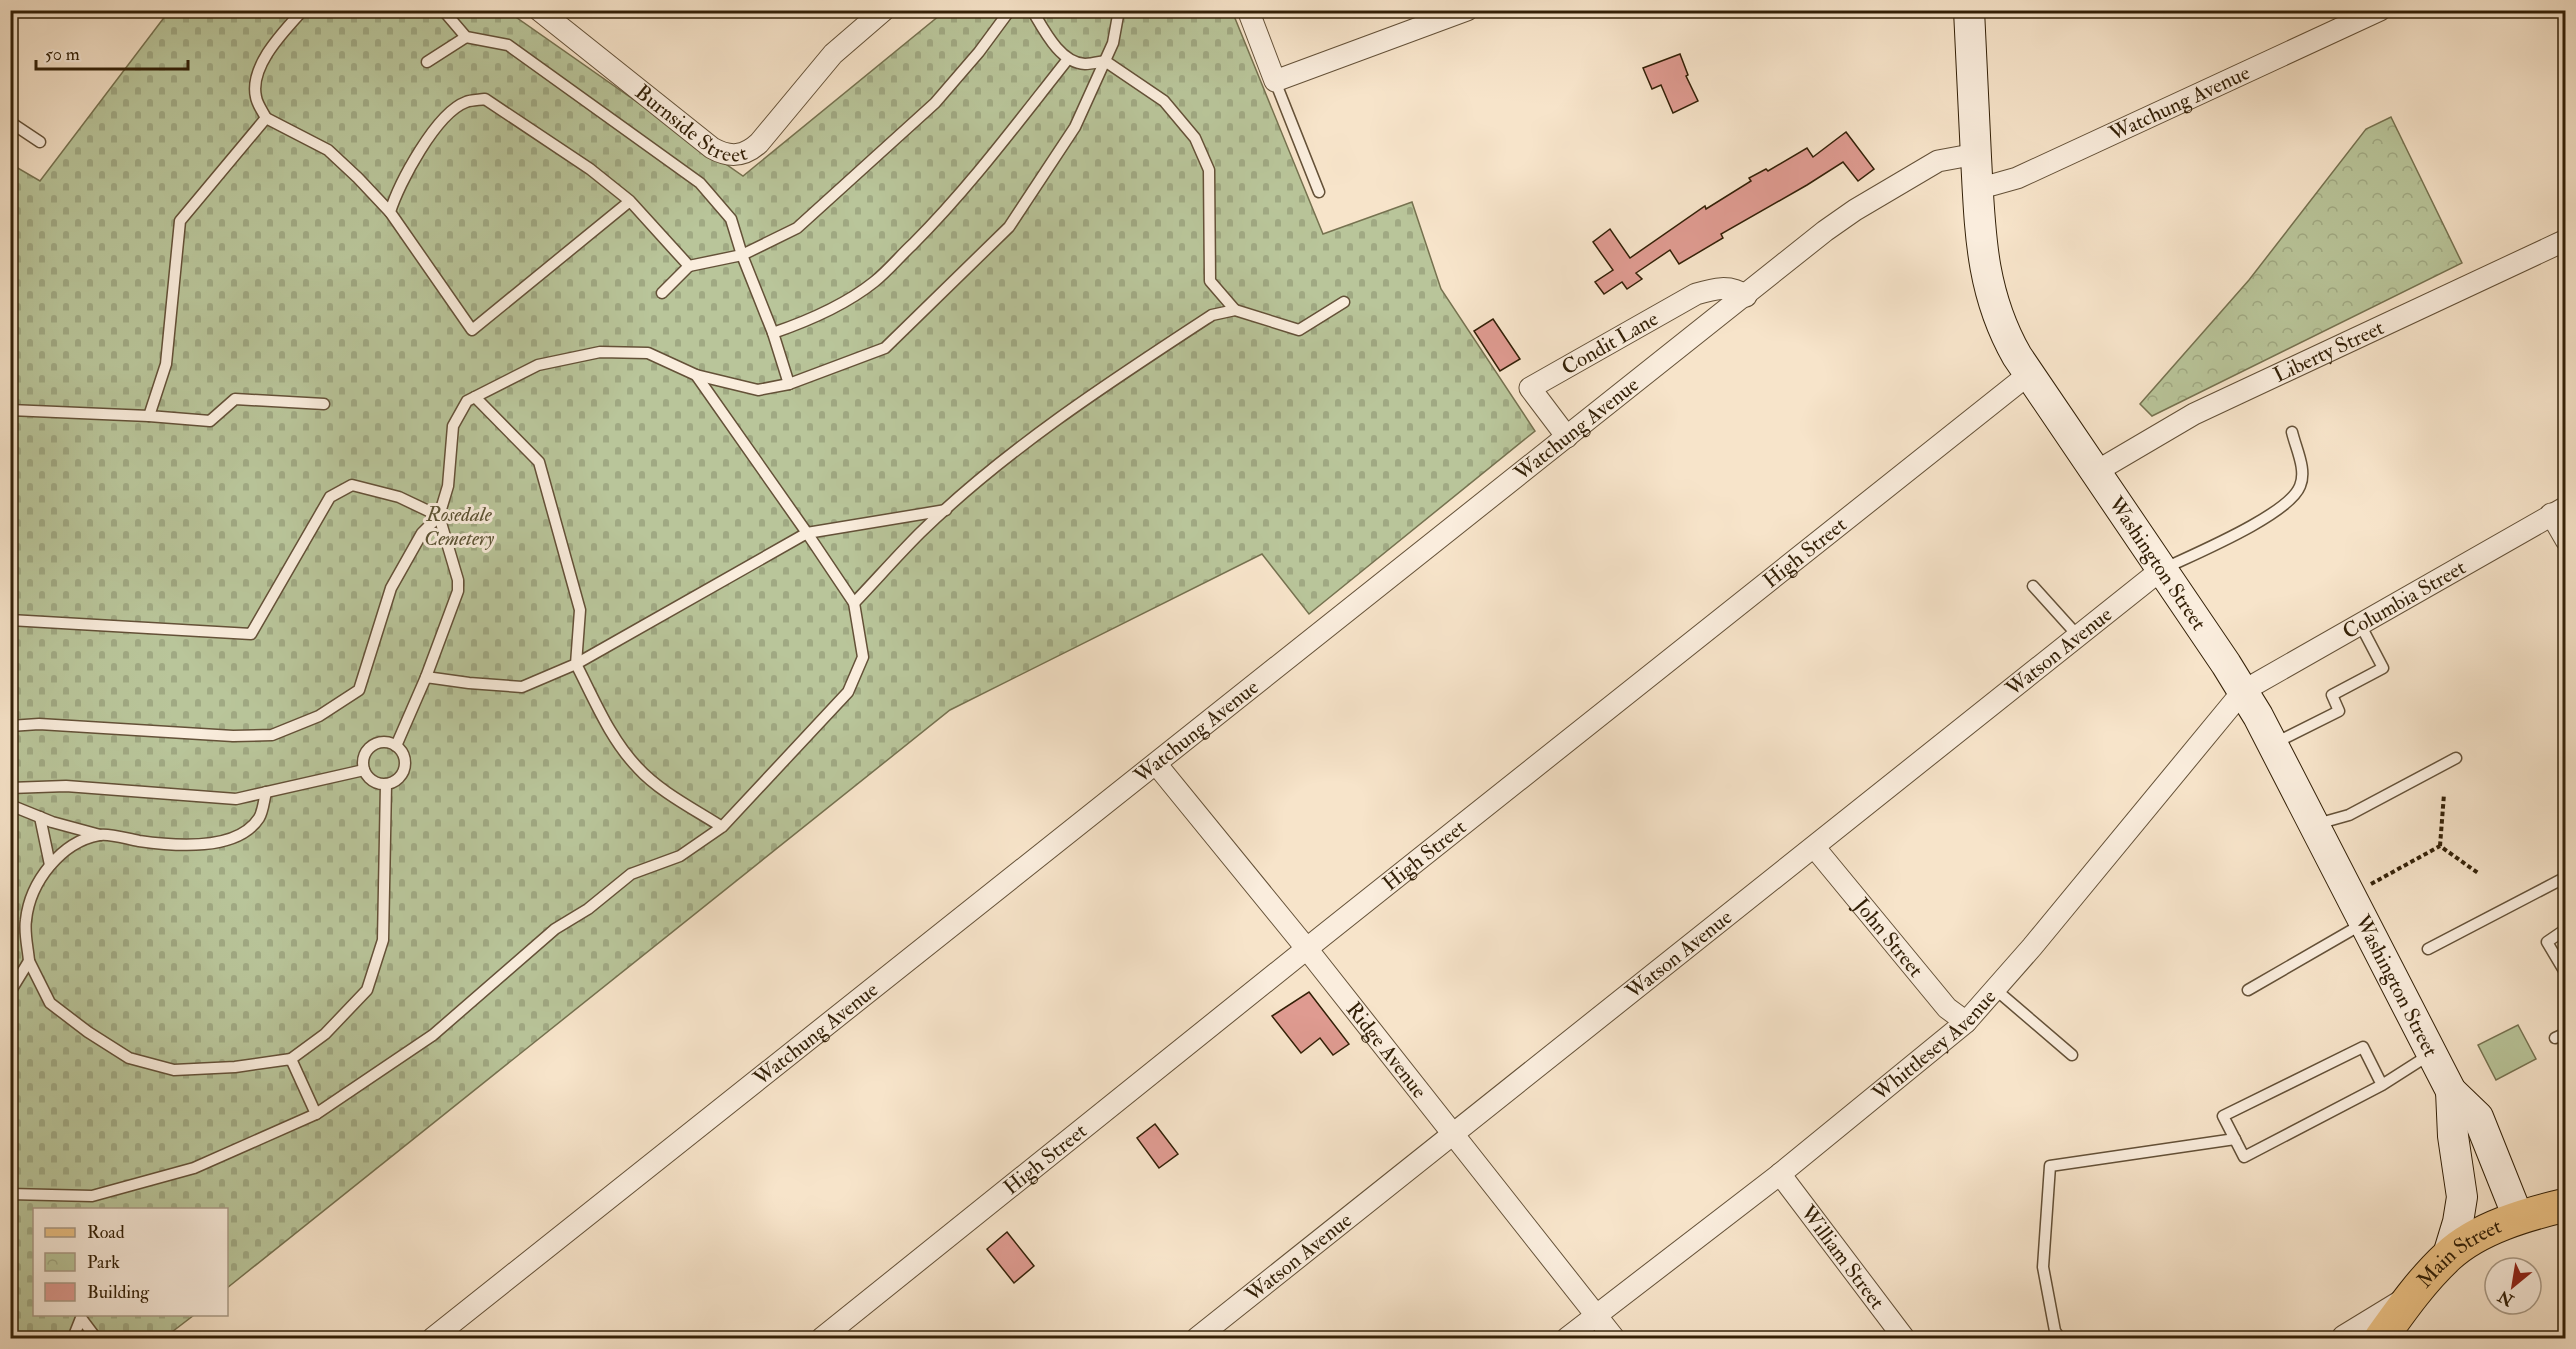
<svg xmlns="http://www.w3.org/2000/svg" width="2576" height="1349" viewBox="0 0 2576 1349" font-family="'IM FELL Double Pica',serif">
<defs>
<pattern id="cemetery-stones" width="16" height="16" patternUnits="userSpaceOnUse" patternTransform="scale(1.5)"><rect width="16" height="16" fill="#b9c59a"/><path d="M2 7V4a2 2 0 0 1 4 0v3zM10 15v-3a2 2 0 0 1 4 0v3z" fill="#a0a983"/></pattern>
<pattern id="park-crowns" width="20" height="18" patternUnits="userSpaceOnUse" patternTransform="scale(1.5)"><rect width="20" height="18" fill="#b9c59a"/><path d="M2 6a3 3 0 1 1 6 0M12 15a3 3 0 1 1 6 0" fill="none" stroke="#a0a983"/></pattern>
</defs>
<rect width="100%" height="100%" fill="#f7e4ca"/>
<filter id="stains"><feTurbulence type="fractalNoise" baseFrequency=".00333" numOctaves="4"/><feColorMatrix values="0 0 0 0 .2 0 0 0 0 .09 0 0 0 0 .02 0 0 0 .5 -.17"/></filter>
<radialGradient id="worn" r=".72"><stop offset=".6" stop-color="#630" stop-opacity="0"/><stop offset="1" stop-color="#630" stop-opacity=".3"/></radialGradient>
<path fill="url(#cemetery-stones)" stroke="#767250" stroke-width="1.5" d="M 169,11 L 507,11 L 743,176 L 945,11 L 1232,11 L 1323,234 L 1412,202 L 1441,289 L 1535,431 L 1309,614 L 1262,554 L 950,710 L 227,1288 L 226,1210 L 34,1210 L 34,1314 L 194,1315 L 164,1338 L 11,1338 L 11,164 L 40,181 Z"/>
<path fill="url(#park-crowns)" stroke="#767250" stroke-width="1.5" d="M 2391,117 L 2462,263 L 2152,416 L 2140,404 L 2249,280 L 2366,129 Z"/>
<path fill="#b9c59a" stroke="#767250" stroke-width="1.5" d="M 2518,1025 L 2536,1059 L 2496,1080 L 2478,1045 Z"/>
<g fill="#df9b91" stroke="#332007" stroke-width="1.5">
<path d="M 1680,54 L 1688,75 L 1686,76 L 1698,101 L 1673,113 L 1661,85 L 1652,89 L 1643,68 Z"/>
<path d="M 1846,132 L 1874,169 L 1858,181 L 1843,162 L 1807,185 L 1721,234 L 1723,238 L 1679,264 L 1670,250 L 1636,273 L 1642,279 L 1627,289 L 1622,282 L 1604,294 L 1595,282 L 1613,270 L 1593,242 L 1610,229 L 1630,258 L 1705,206 L 1706,209 L 1751,181 L 1749,178 L 1766,169 L 1768,171 L 1807,148 L 1813,157 Z"/>
<path d="M 1493,319 L 1520,359 L 1500,371 L 1474,331 Z"/>
<path d="M 1309,992 L 1349,1044 L 1333,1055 L 1320,1038 L 1301,1053 L 1272,1016 Z"/>
<path d="M 1155,1124 L 1178,1154 L 1159,1168 L 1137,1138 Z"/>
<path d="M 1007,1232 L 1034,1266 L 1014,1283 L 987,1249 Z"/>
</g>
<g fill="none" stroke-linecap="round" stroke-linejoin="round">
<defs>
<g id="service">
<path d="M 443,10 L 466,37 L 508,45 L 700,183 L 731,219 L 742,255 L 773,333"/>
<path d="M 1032,10 C 1044,30 1060,63 1085,64 C 1091,64 1099,62 1105,61 L 1164,101 L 1195,138 L 1209,170 L 1210,281 L 1235,310"/>
<path d="M 1068,59 C 1018,122 970,187 913,244 C 900,256 888,271 874,282 C 844,306 808,321 773,333 L 789,384 L 885,348 L 1009,227 L 1075,127 L 1113,43 L 1119,10"/>
<path d="M 427,62 L 466,37"/>
<path d="M 1275,81 L 1319,192"/>
<path d="M 266,118 C 263,112 257,104 256,97 C 249,66 284,31 303,10"/>
<path d="M 10,122 L 40,142"/>
<path d="M 630,201 L 590,169 L 485,99 C 479,100 471,100 466,102 C 436,113 399,183 390,212 L 472,330 L 630,201 L 689,266 L 742,255 L 797,228 L 935,103 L 979,52 L 1010,10"/>
<path d="M 662,293 L 689,266"/>
<path d="M 696,375 L 758,390 L 789,384"/>
<path d="M 324,404 L 235,399 L 210,421 L 149,416 L 166,364 L 180,221 L 266,118 L 328,150 L 358,178 L 390,212"/>
<path d="M 10,410 L 149,416"/>
<path d="M 2163,569 C 2192,555 2289,515 2300,486 C 2307,470 2296,449 2292,432"/>
<path d="M 2033,586 L 2079,637"/>
<path d="M 854,603 C 876,580 897,556 920,533 C 1006,449 1111,381 1212,315 L 1235,310 L 1299,330 L 1344,302"/>
<path d="M 10,620 L 251,634 L 330,497 L 352,485 L 399,497 L 439,516 L 458,580 L 458,591 L 426,677"/>
<path d="M 10,726 L 39,724 L 233,736 L 272,735 L 319,716 L 359,690 L 391,588 L 422,533 L 439,516 L 448,486 L 453,426 L 467,401 L 538,365 L 600,352 L 648,353 L 696,375 L 807,533 L 946,510"/>
<circle cx="384" cy="763" r="21"/>
<path d="M 2273,744 L 2339,711 L 2332,695 L 2383,668 L 2360,624"/>
<path d="M 396,746 L 426,677 L 469,683 L 522,687 L 576,664 L 580,610 L 539,462 L 475,397"/>
<path d="M 10,788 L 66,786 L 236,799 L 364,770"/>
<path d="M 10,805 L 52,822 L 100,835"/>
<path d="M 40,817 L 50,865"/>
<path d="M 2317,824 L 2349,815 L 2456,758"/>
<path d="M 2566,929 L 2547,942 L 2566,974"/>
<path d="M 2428,949 L 2566,877"/>
<path d="M 29,961 C 28,948 24,933 26,920 C 30,882 61,842 99,835 C 110,833 127,839 139,841 C 174,846 237,852 259,818 C 263,812 264,800 266,792"/>
<path d="M 1995,989 L 2072,1055"/>
<path d="M 2248,990 L 2364,923"/>
<path d="M 10,992 L 29,961 L 50,1003 L 88,1032 L 129,1058 L 174,1070 L 235,1067 L 291,1059 L 316,1114 L 433,1035 L 555,929 L 588,909 L 631,874 L 680,856 L 722,827 L 848,692 L 863,657 L 854,603 L 807,533 L 576,664 C 594,699 610,739 638,768 C 660,792 694,809 722,827"/>
<path d="M 2555,1038 L 2566,1033"/>
<path d="M 291,1059 L 325,1034 L 367,990 L 383,940 L 386,784"/>
<path d="M 2382,1085 L 2363,1047 L 2223,1116 L 2244,1157 L 2382,1085 L 2429,1055"/>
<path d="M 10,1194 L 92,1196 L 194,1168 L 316,1114"/>
<path d="M 73,1338 L 81,1318 L 96,1338"/>
<path d="M 2060,1338 L 2055,1331 L 2043,1267 L 2050,1166 L 2235,1139"/>
</g>
<g id="minor">
<path id="s1" d="M 539,10 L 712,148 C 730,158 744,157 759,143 L 833,54 L 884,10"/>
<path d="M 1248,10 L 1275,81 L 1467,10"/>
<path id="s2" d="M 1978,186 L 1992,185 L 2017,178 L 2380,10"/>
<path id="s3" d="M 1567,437 L 1530,388 L 1696,294 C 1713,289 1730,284 1746,296"/>
<path id="s4" d="M 2097,471 L 2194,414 L 2566,240"/>
<path d="M 2551,514 L 2566,540"/>
<path id="s5" d="M 1157,765 L 1307,949 L 1614,1338"/>
<path id="s6" d="M 1815,848 L 1947,1008 L 1966,1022"/>
<path id="s7" d="M 1780,1174 L 1904,1338"/>
<path id="s8" d="M 433,1338 L 1825,231 L 1855,210 L 1938,161 L 1976,154"/>
<path id="s9" d="M 822,1338 L 1320,938 L 2029,374"/>
<path id="s10" d="M 1197,1338 L 2162,569"/>
<path id="s11" d="M 1567,1338 L 1780,1174 L 1966,1022 L 2032,947 L 2243,691 L 2566,507"/>
</g>
<path id="tertiary" d="M 2345,1338 L 2404,1302"/>
<g id="secondary">
<path id="s12" d="M 1969,10 C 1971,59 1974,108 1976,157 C 1980,229 1980,291 2017,356 L 2226,664 L 2258,716 L 2451,1091 L 2478,1117 L 2518,1217"/>
<path d="M 2448,1255 L 2458,1222 L 2462,1197 L 2453,1136 L 2451,1091"/>
</g>
<g id="primary">
<path id="s13" d="M 2381,1338 C 2401,1310 2422,1280 2448,1256 C 2478,1228 2527,1214 2566,1205"/>
</g>
</defs>
<use href="#service" stroke="#645138" stroke-width="13"/>
<use href="#minor" stroke="#645138" stroke-width="23"/>
<use href="#tertiary" stroke="#645138" stroke-width="28"/>
<use href="#secondary" stroke="#332007" stroke-width="32"/>
<use href="#primary" stroke="#332007" stroke-width="35"/>
<g stroke="#332007" stroke-width="4" stroke-dasharray="4.5 3" stroke-linecap="butt">
<path d="M 2440,846 L 2444,794"/>
<path d="M 2371,884 L 2440,846 L 2478,873"/>
</g>
<use href="#service" stroke="#faeddd" stroke-width="10"/>
<use href="#minor" stroke="#faeddd" stroke-width="21"/>
<use href="#tertiary" stroke="#faeddd" stroke-width="26"/>
<use href="#secondary" stroke="#faeddd" stroke-width="30"/>
<use href="#primary" stroke="#ecc285" stroke-width="33"/>
</g>
<g text-anchor="middle" stroke-width="6" stroke-linejoin="round" paint-order="stroke">
<g font-size="21" fill="#332007" stroke="#faeddd">
<text dy="7" stroke="none"><textPath href="#s2" startOffset="219">Watchung Avenue</textPath></text>
<text dy="7" stroke="none"><textPath href="#s1" startOffset="192">Burnside Street</textPath></text>
<text dy="7" stroke="none"><textPath href="#s3" startOffset="153">Condit Lane</textPath></text>
<text dy="7" stroke="none"><textPath href="#s4" startOffset="261">Liberty Street</textPath></text>
<text dy="7" stroke="none"><textPath href="#s8" startOffset="1461">Watchung Avenue</textPath></text>
<text dy="7" stroke="none"><textPath href="#s9" startOffset="1258">High Street</textPath></text>
<text dy="7" stroke="none"><textPath href="#s12" startOffset="603">Washington Street</textPath></text>
<text dy="7" stroke="none"><textPath href="#s11" startOffset="1126">Columbia Street</textPath></text>
<text dy="7" stroke="none"><textPath href="#s10" startOffset="1102">Watson Avenue</textPath></text>
<text dy="7" stroke="none"><textPath href="#s8" startOffset="975">Watchung Avenue</textPath></text>
<text dy="7" stroke="none"><textPath href="#s9" startOffset="772">High Street</textPath></text>
<text dy="7" stroke="none"><textPath href="#s6" startOffset="116">John Street</textPath></text>
<text dy="7" stroke="none"><textPath href="#s10" startOffset="616">Watson Avenue</textPath></text>
<text dy="7" stroke="none"><textPath href="#s12" startOffset="1089">Washington Street</textPath></text>
<text dy="7" stroke="none"><textPath href="#s8" startOffset="489">Watchung Avenue</textPath></text>
<text dy="7" stroke="none"><textPath href="#s11" startOffset="470">Whittlesey Avenue</textPath></text>
<text dy="7" stroke="none"><textPath href="#s5" startOffset="366">Ridge Avenue</textPath></text>
<text dy="7" stroke="none"><textPath href="#s9" startOffset="286">High Street</textPath></text>
<text dy="7" stroke="none"><textPath href="#s7" startOffset="104">William Street</textPath></text>
<text dy="7" stroke="none"><textPath href="#s13" startOffset="117">Main Street</textPath></text>
<text dy="7" stroke="none"><textPath href="#s10" startOffset="130">Watson Avenue</textPath></text>
</g>
<g font-size="21" font-style="italic" fill="#5b5233" stroke="#faeddd">
<text x="459" y="521">Rosedale<tspan x="459" dy="24">Cemetery</tspan></text>
</g>
</g>
<rect width="2576" height="1349" fill="none" stroke="#f7e4ca" stroke-width="36"/>
<rect x="12" y="12" width="2552" height="1325" fill="none" stroke="#332007" stroke-width="3"/>
<rect x="18" y="18" width="2540" height="1313" fill="none" stroke="#332007" stroke-width="1.5"/>
<rect x="33" y="1208" width="195" height="108" fill="#faeddd" stroke="#aa9b87" stroke-width="1.5"/>
<rect x="45" y="1228" width="30" height="9" fill="#ecc285" stroke="#aa9b87" stroke-width="1.5"/>
<text x="87" y="1238" font-size="18" fill="#332007">Road</text>
<rect x="45" y="1253" width="30" height="18" fill="url(#park-crowns)" stroke="#aa9b87" stroke-width="1.5"/>
<text x="87" y="1268" font-size="18" fill="#332007">Park</text>
<rect x="45" y="1283" width="30" height="18" fill="#df9b91" stroke="#aa9b87" stroke-width="1.5"/>
<text x="87" y="1298" font-size="18" fill="#332007">Building</text>
<g transform="translate(2513 1286) rotate(210)"><circle r="28" fill="#faeddd" stroke="#aa9b87" stroke-width="1.5"/>
<path d="M0-4.5L10 22L0 15L-10 22Z" fill="#8f2418"/>
<text y="-9" font-size="16" font-weight="bold" text-anchor="middle" fill="#332007">N</text>
</g>
<path d="M36 60v9h152v-9" fill="none" stroke="#332007" stroke-width="3"/>
<text x="45" y="60" font-size="18" fill="#332007" stroke="#faeddd" stroke-width="4.5" paint-order="stroke">50 m</text>
<rect width="100%" height="100%" filter="url(#stains)"/>
<rect width="100%" height="100%" fill="url(#worn)"/>
</svg>
